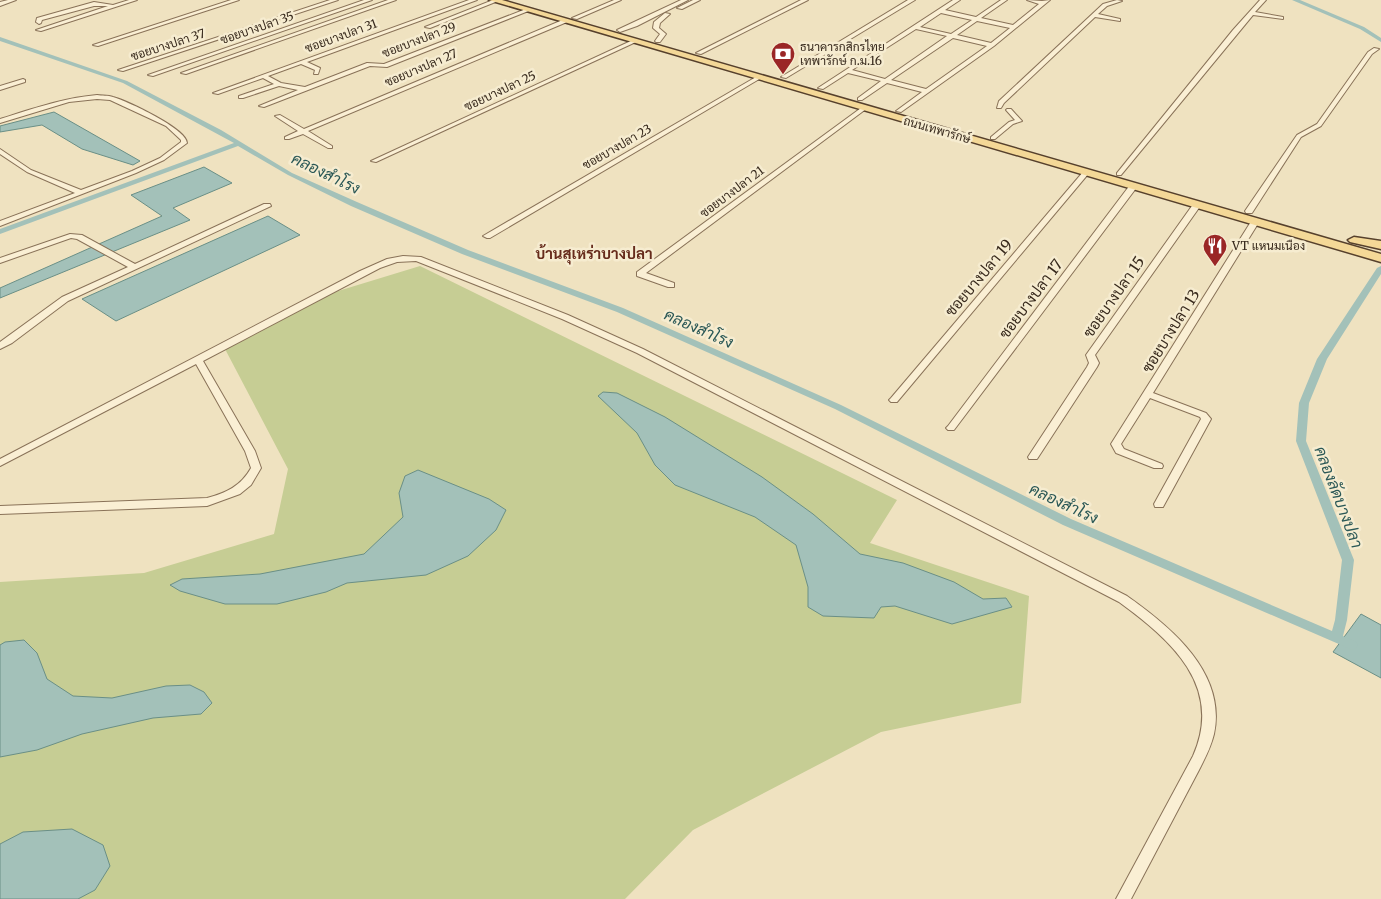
<svg xmlns="http://www.w3.org/2000/svg" width="1381" height="899" viewBox="0 0 1381 899" font-family="Merriweather,Sarabun,serif">
<rect width="100%" height="100%" fill="#efe2c0"/>
<path fill="#c6cd94" d="M 420,266 L 897,500 L 870,543 L 1029,596 L 1021,703 L 881,732 L 693,830 L 625,899 L 0,899 L 0,582 L 144,573 L 274,534 L 288,469 L 225,349 L 325,295 Z"/>
<g fill="#a3c1b9" stroke="#6a8f86">
<path d="M 54,112 L 140,161 L 133,165 L 82,149 L 42,125 L 0,132 L 0,126 Z"/>
<path d="M 204,167 L 232,183 L 173,208 L 190,220 L 0,298 L 0,288 L 162,216 L 131,195 Z"/>
<path d="M 268,216 L 300,235 L 116,321 L 82,299 Z"/>
<path d="M 603,392 L 617,393 L 665,417 L 762,477 L 813,514 L 860,554 L 903,563 L 954,582 L 983,599 L 1006,598 L 1012,607 L 952,624 L 895,606 L 881,607 L 874,618 L 823,616 L 808,607 L 808,587 L 796,545 L 755,517 L 675,485 L 655,465 L 637,433 L 598,396 Z"/>
<path d="M 418,470 L 489,499 L 506,510 L 496,530 L 468,556 L 426,575 L 347,583 L 326,592 L 277,604 L 225,604 L 180,591 L 170,585 L 182,579 L 260,574 L 364,554 L 403,517 L 399,493 L 405,476 Z"/>
<path d="M 1361,614 L 1381,625 L 1381,678 L 1333,652 Z"/>
<path d="M 24,640 L 37,653 L 47,679 L 73,696 L 112,698 L 166,686 L 190,685 L 204,692 L 212,703 L 201,714 L 153,718 L 82,734 L 37,750 L 0,757 L 0,645 L 5,642 Z"/>
<path d="M 72,829 L 103,845 L 110,866 L 95,890 L 78,899 L 0,899 L 0,844 L 23,832 Z"/>
</g>
<g fill="none" stroke-linecap="round" stroke-linejoin="round">
<g fill="#a3c1b9" fill-rule="evenodd">
<path d="M 1292,0 L 1300,0 L 1364,27 L 1381,38 L 1381,42 L 1360,29 Z"/>
<path d="M 0,37 L 127,81 L 221,130 L 292,173 L 357,202 L 468,250 L 623,308 L 841,405 L 1071,519 L 1332,631 L 1335,620 L 1342,560 L 1296,441 L 1299,403 L 1317,359 L 1377,268 L 1381,266 L 1381,274 L 1327,359 L 1309,403 L 1306,441 L 1354,560 L 1347,620 L 1343,636 L 1356,642 L 1358,645 L 1356,648 L 1352,650 L 1348,648 L 1063,525 L 835,409 L 617,312 L 462,254 L 351,206 L 288,175 L 238,146 L 0,234 L 0,229 L 234,143 L 123,83 L 0,41 Z"/>
</g>
<defs>
<g id="minor">
<path d="M 8,0 L 16,0 L 0,6 L 0,2 Z"/>
<path d="M 129,0 L 137,0 L 41,31 L 36,30 L 108,6 L 94,6 L 42,20 L 41,23 L 39,24 L 36,22 L 37,18 L 94,2 L 113,5 Z"/>
<path d="M 231,0 L 239,0 L 98,46 L 93,45 Z"/>
<path d="M 330,0 L 338,0 L 123,71 L 118,70 Z"/>
<path d="M 364,0 L 372,0 L 153,76 L 148,75 Z"/>
<path d="M 388,0 L 396,0 L 186,74 L 181,73 Z"/>
<path d="M 469,0 L 477,0 L 307,62 L 320,68 L 318,74 L 314,74 L 315,70 L 301,64 L 268,76 L 281,83 L 305,87 L 367,63 L 384,64 L 526,9 L 531,10 L 387,67 L 370,66 L 264,107 L 259,106 L 298,90 L 279,86 L 243,98 L 239,98 L 239,96 L 274,84 L 263,78 L 218,94 L 213,93 Z"/>
<path d="M 493,0 L 498,1 L 430,28 L 425,27 Z"/>
<path d="M 614,0 L 621,0 L 577,19 L 572,18 Z"/>
<path d="M 681,0 L 688,0 L 637,26 L 620,32 L 617,30 Z"/>
<path d="M 693,0 L 700,0 L 682,9 L 677,8 Z"/>
<path d="M 801,0 L 808,0 L 701,54 L 696,53 Z"/>
<path d="M 908,0 L 915,0 L 786,78 L 781,77 Z"/>
<path d="M 953,0 L 960,0 L 945,10 L 976,17 L 1001,0 L 1007,0 L 981,18 L 1013,25 L 1039,4 L 1027,0 L 1042,1 L 1050,0 L 994,46 L 901,112 L 896,111 L 922,92 L 887,83 L 862,100 L 858,100 L 858,98 L 881,81 L 848,73 L 823,89 L 818,88 ZM 941,13 L 972,20 L 951,34 L 920,27 ZM 977,21 L 1010,28 L 991,43 L 957,35 ZM 916,29 L 947,36 L 885,79 L 852,70 ZM 953,38 L 987,46 L 926,89 L 891,80 Z"/>
<path d="M 1117,0 L 1122,1 L 1107,6 L 1098,14 L 1120,19 L 1120,21 L 1095,17 L 1004,103 L 1001,108 L 997,108 L 999,101 L 1103,4 Z"/>
<path d="M 1260,0 L 1266,0 L 1255,12 L 1283,17 L 1283,19 L 1253,15 L 1121,175 L 1117,175 L 1117,173 L 1233,30 Z"/>
<path d="M 665,13 L 670,14 L 660,23 L 659,28 L 666,34 L 660,42 L 656,42 L 655,41 L 660,34 L 653,28 L 654,22 Z"/>
<path d="M 565,19 L 568,21 L 567,22 L 308,131 L 332,146 L 332,148 L 328,148 L 303,134 L 289,139 L 285,139 L 285,137 L 298,131 L 275,116 L 280,115 L 304,129 Z"/>
<path d="M 633,40 L 638,41 L 376,162 L 371,161 Z"/>
<path d="M 1374,48 L 1379,49 L 1372,54 L 1321,126 L 1301,137 L 1252,213 L 1246,213 L 1245,211 L 1297,135 L 1317,124 L 1368,52 Z"/>
<path d="M 756,77 L 761,78 L 490,238 L 487,238 L 483,236 Z"/>
<path d="M 23,79 L 25,80 L 25,82 L 0,90 L 0,86 Z"/>
<path d="M 97,95 C 102,96 108,95 113,97 C 127,101 187,129 187,143 L 164,160 L 136,173 L 0,226 L 0,221 L 75,193 L 27,172 L 0,154 L 0,149 L 31,170 L 81,190 L 132,171 L 160,158 L 181,142 L 181,140 L 166,126 L 110,100 L 97,99 L 69,102 L 0,123 L 0,119 C 32,109 63,98 97,95 Z"/>
<path d="M 861,108 L 866,109 L 646,273 L 674,283 L 674,287 L 668,287 L 637,276 L 637,272 Z"/>
<path d="M 1007,109 L 1011,109 L 1022,121 L 1013,124 L 995,139 L 991,139 L 991,137 L 1009,122 L 1015,120 L 1006,110 Z"/>
<path d="M 1083,172 L 1089,173 L 897,402 L 891,402 L 889,400 L 891,398 Z"/>
<path d="M 1130,185 L 1137,187 L 954,430 L 948,430 L 946,428 L 948,426 Z"/>
<path d="M 1194,203 L 1200,203 L 1201,205 L 1095,355 L 1099,363 L 1097,367 L 1037,459 L 1029,459 L 1028,457 L 1087,367 L 1089,363 L 1086,355 Z"/>
<path d="M 264,204 L 270,204 L 271,206 L 68,301 L 12,343 L 0,349 L 0,342 L 62,297 L 128,267 L 77,239 L 71,238 L 0,263 L 0,258 L 70,234 L 82,235 L 135,264 Z"/>
<path d="M 1252,220 L 1255,220 L 1259,222 L 1153,393 L 1206,413 L 1211,419 L 1163,507 L 1155,507 L 1154,504 L 1201,419 L 1200,417 L 1150,398 L 1121,444 L 1124,449 L 1162,464 L 1163,466 L 1162,468 L 1154,468 L 1116,453 L 1111,444 Z"/>
<path d="M 403,256 L 421,257 L 568,315 L 643,349 L 1127,596 C 1171,627 1227,673 1214,734 C 1211,747 1205,758 1199,770 L 1131,899 L 1116,899 L 1193,756 C 1224,686 1171,640 1119,602 L 637,353 L 562,319 L 416,261 L 397,262 L 380,268 L 203,361 L 255,451 L 261,468 L 251,485 L 240,494 L 207,506 L 0,514 L 0,506 L 207,498 C 226,493 241,486 251,468 L 245,451 L 196,364 L 0,466 L 0,459 L 360,271 L 387,259 Z"/>
</g>
<g id="primary">
<path d="M 489,0 L 502,0 L 1381,254 L 1381,262 Z"/>
<path d="M 1354,237 L 1381,241 L 1381,249 L 1350,242 L 1348,240 Z"/>
</g>
</defs>
<use href="#minor" stroke="#897258" stroke-width="2"/>
<use href="#primary" stroke="#56402c" stroke-width="3"/>
<use href="#minor" fill="#faefd4" fill-rule="evenodd"/>
<use href="#primary" fill="#f4d897" fill-rule="evenodd"/>
</g>
<defs>
<symbol id="bank-pin" viewBox="-11 -11 22 30"><path d="M0 17L-7.5 6A9.5 9.5 0 1 1 7.5 6Z" fill="#9a2626" stroke="#f6ecd0"/><path d="M-6-4H6V4H-6ZM0-2.3a2.3 2.3 0 1 0 0 4.6a2.3 2.3 0 1 0 0-4.6Z" fill="#fff"/></symbol>
<symbol id="restaurant-pin" viewBox="-11 -11 22 30"><path d="M0 17L-7.5 6A9.5 9.5 0 1 1 7.5 6Z" fill="#9a2626" stroke="#f6ecd0"/><path d="M-5-6h1v4h1v-4h1v4h1v-4h1v5L-1.5 .5V6h-2V.5L-5-1ZM5-6V6H3V1.5H1.5Q1.5-4 5-6Z" fill="#fff"/></symbol>
</defs>
<g fill-rule="evenodd">
<use href="#bank-pin" x="769" y="40" width="28" height="38"/>
<use href="#restaurant-pin" x="1201" y="232" width="28" height="38"/>
</g>
<g text-anchor="middle" stroke-width="5" stroke-linejoin="round" paint-order="stroke">
<g font-size="12" fill="#382a1d" stroke="#f6ecd0">
<text transform="translate(257 28) rotate(-19)" y="4">ซอยบางปลา 35</text>
<text transform="translate(341 36) rotate(-20)" y="4">ซอยบางปลา 31</text>
<text transform="translate(419 40) rotate(-21)" y="4">ซอยบางปลา 29</text>
<text transform="translate(168 45) rotate(-18)" y="4">ซอยบางปลา 37</text>
<text transform="translate(421 68) rotate(-23)" y="4">ซอยบางปลา 27</text>
<text transform="translate(500 91) rotate(-25)" y="4">ซอยบางปลา 25</text>
<text transform="translate(937 130) rotate(16)" y="4">ถนนเทพารักษ์</text>
<text transform="translate(617 147) rotate(-30)" y="4">ซอยบางปลา 23</text>
<text transform="translate(732 192) rotate(-37)" y="4">ซอยบางปลา 21</text>
</g>
<g font-size="12" fill="#382a1d" stroke="#f6ecd0" text-anchor="start">
<text x="800" y="51">ธนาคารกสิกรไทย<tspan x="800" dy="14">เทพารักษ์ ก.ม.16</tspan></text>
<text x="1232" y="250">VT แหนมเนือง</text>
</g>
<g font-size="15" font-weight="bold" fill="#662b1b" stroke="#f6ecd0">
<text x="594" y="259">บ้านสุเหร่าบางปลา</text>
</g>
<g font-size="15" fill="#382a1d" stroke="#f6ecd0">
<text transform="translate(979 278) rotate(-50)" y="5">ซอยบางปลา 19</text>
<text transform="translate(1114 297) rotate(-55)" y="5">ซอยบางปลา 15</text>
<text transform="translate(1031 299) rotate(-53)" y="5">ซอยบางปลา 17</text>
<text transform="translate(1171 331) rotate(-58)" y="5">ซอยบางปลา 13</text>
</g>
<g font-size="16" font-style="italic" fill="#2b5856" stroke="#f6ecd0">
<text transform="translate(326 173) rotate(26)" y="6">คลองสำโรง</text>
<text transform="translate(699 328) rotate(24)" y="6">คลองสำโรง</text>
<text transform="translate(1339 497) rotate(69)" y="6">คลองลัดบางปลา</text>
<text transform="translate(1064 503) rotate(25)" y="6">คลองสำโรง</text>
</g>
</g>
</svg>
